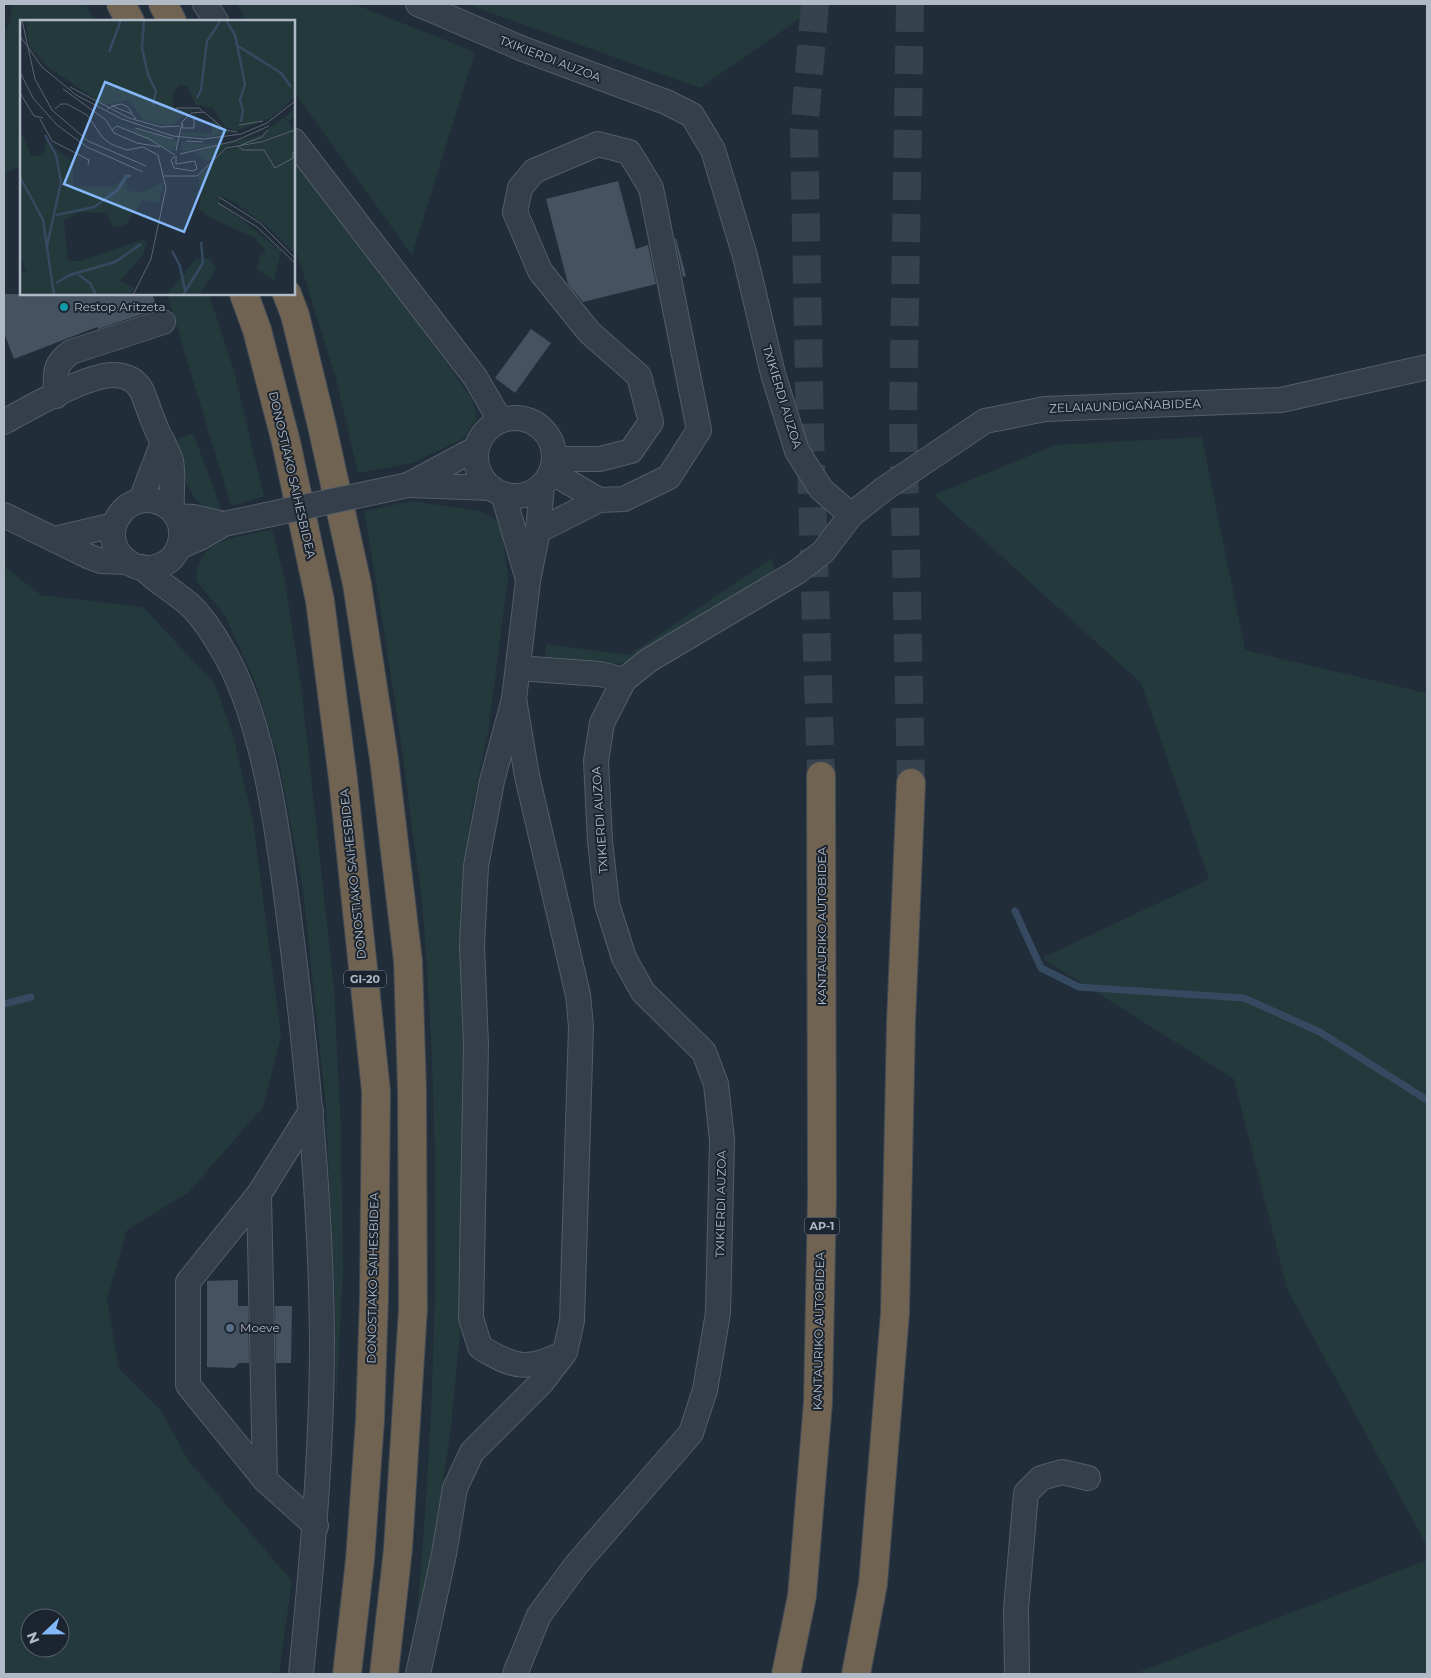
<svg xmlns="http://www.w3.org/2000/svg" width="1431" height="1678" viewBox="0 0 1431 1678" font-family="Montserrat,sans-serif">
<rect width="100%" height="100%" fill="#222d3a"/>
<g fill="#24393b" fill-rule="evenodd">
<path d="M 12,4 L 86,4 L 94,21 L 21,21 L 21,166 L 4,173 L 4,36 L 10,20 Z"/>
<path d="M 236,4 L 354,4 L 475,52 L 412,255 L 294,92 L 294,21 L 247,21 Z"/>
<path d="M 466,4 L 821,4 L 700,88 Z"/>
<path d="M 294,162 L 399,296 L 472,399 L 477,418 L 464,438 L 413,463 L 358,473 L 336,379 L 294,244 Z"/>
<path d="M 167,294 L 209,294 L 234,371 L 264,496 L 231,506 Z"/>
<path d="M 193,433 L 222,511 C 187,511 182,467 173,441 Z"/>
<path d="M 1202,437 L 1245,650 L 1427,693 L 1427,1546 L 1287,1289 L 1234,1079 L 1042,958 L 1209,879 L 1141,683 L 934,495 L 1055,445 Z"/>
<path d="M 412,501 L 480,511 L 501,523 L 508,578 L 489,726 L 471,815 L 460,910 L 465,1173 L 461,1320 L 451,1428 L 433,1547 L 416,1622 C 438,1391 442,1159 424,927 C 422,893 416,860 412,827 C 399,721 382,616 364,511 Z"/>
<path d="M 272,529 L 285,581 L 302,693 L 334,988 L 341,1131 L 343,1271 L 336,1406 L 335,1294 L 325,1097 L 303,890 L 279,762 L 256,684 L 225,616 L 196,580 C 197,571 198,561 205,553 C 218,538 253,534 272,529 Z"/>
<path d="M 772,558 L 776,574 L 626,662 L 605,666 L 545,660 L 546,644 L 629,655 Z"/>
<path d="M 4,566 L 41,595 L 143,607 L 215,684 L 233,735 L 253,821 L 281,1036 L 263,1107 L 189,1192 L 127,1230 L 107,1299 L 119,1369 L 162,1412 L 188,1460 L 292,1581 L 279,1674 L 4,1674 ZM 30,1618 L 60,1618 L 60,1648 L 30,1648 Z"/>
<path d="M 1427,1560 L 1427,1674 L 1134,1674 Z"/>
</g>
<g fill="none" stroke-linecap="round" stroke-linejoin="round">
<g stroke="#354a61" stroke-width="7">
<path d="M 1015,911 L 1041,968 L 1079,987 L 1244,998 L 1320,1032 L 1427,1100"/>
<path d="M 4,1004 L 31,997"/>
</g>
</g>
<g fill="#455361">
<path d="M 618,181 L 636,249 L 648,245 L 656,284 L 583,302 L 568,284 L 546,199 Z"/>
<path d="M 676,238 L 686,276 L 683,277 L 675,239 Z"/>
<path d="M 4,294 L 152,294 L 158,309 L 98,329 L 97,327 L 14,359 L 4,333 Z"/>
<path d="M 531,329 L 551,343 L 515,393 L 495,378 Z"/>
<path d="M 238,1280 L 238,1306 L 248,1306 L 249,1363 L 239,1363 L 234,1368 L 207,1367 L 207,1281 Z"/>
<path d="M 275,1306 L 292,1306 L 291,1363 L 276,1363 Z"/>
</g>
<g fill="none" stroke-linecap="round" stroke-linejoin="round">
<g stroke="#37424f" stroke-width="28" stroke-dasharray="28 14" stroke-linecap="butt">
<path d="M 815,4 L 804,130 L 810,434 L 821,776"/>
<path d="M 910,4 L 903,418 L 911,783"/>
</g>
<defs>
<g id="minor">
<path d="M 205,4 L 216,21"/>
<path d="M 418,4 L 523,49 L 666,102 L 692,115 L 713,150 L 745,256 L 773,374 L 797,451 L 821,489 L 851,515"/>
<path d="M 294,141 L 475,377 L 500,420"/>
<path d="M 56,396 C 56,374 52,366 71,352 L 163,322"/>
<circle cx="515" cy="457" r="39"/>
<path d="M 4,422 C 29,408 86,375 113,375 C 126,375 136,380 142,391 C 147,404 151,417 157,430 C 161,440 168,451 171,461 C 174,477 171,492 172,507 C 173,513 177,516 179,521 C 185,538 178,559 161,565 C 150,570 137,569 128,562 C 90,535 131,477 172,510"/>
<path d="M 551,472 L 599,500 L 624,499 L 669,477 L 699,430 L 651,188 L 629,152 L 598,144 L 534,171 L 520,188 L 515,212 L 540,271 L 589,332 L 639,376 L 651,422 L 631,451 L 600,459 L 554,459"/>
<path d="M 408,485 L 492,488"/>
<path d="M 408,485 L 477,448"/>
<path d="M 542,485 L 538,531 L 528,581 L 514,699 L 492,781 L 476,866 L 472,945 L 476,1045 L 471,1318 L 480,1347 C 512,1367 529,1372 563,1353"/>
<path d="M 503,494 L 527,576"/>
<path d="M 141,500 L 163,442"/>
<path d="M 4,515 L 90,557 L 101,561 L 128,562"/>
<path d="M 176,516 L 193,517 L 224,524"/>
<path d="M 538,531 L 599,500"/>
<path d="M 55,539 L 114,525"/>
<path d="M 179,547 L 200,538 L 224,524"/>
<path d="M 142,567 C 158,583 177,593 192,607 C 204,619 214,635 222,649 C 264,718 279,838 289,918 C 307,1057 321,1198 322,1339 C 322,1451 312,1563 301,1674"/>
<path d="M 518,668 L 600,674 L 624,680"/>
<path d="M 311,1111 L 259,1194 L 265,1480 L 316,1526"/>
<path d="M 259,1194 L 188,1282 L 188,1385 L 265,1480"/>
<path d="M 418,1674 L 444,1554 L 455,1488 L 472,1452 L 542,1382 L 565,1352 L 572,1321 L 581,1026 L 578,995 L 527,776 L 514,699"/>
<path d="M 515,1674 L 539,1615 L 577,1564 L 691,1433 L 705,1390 L 718,1313 L 722,1140 L 716,1084 L 704,1052 L 643,992 L 624,958 L 607,904 L 600,841 L 596,761 L 602,723 L 624,680 L 649,660 L 797,572 L 823,552 L 851,515 L 884,489 L 985,421 L 1045,409 L 1281,400 L 1427,367"/>
<path d="M 1017,1674 L 1016,1609 L 1026,1493 L 1041,1478 L 1062,1472 L 1088,1478"/>
</g>
<g id="highway">
<path d="M 121,4 L 130,21"/>
<path d="M 163,4 L 172,21"/>
<path d="M 244,294 L 257,330 L 286,442 L 320,601 L 343,779 L 376,1091 L 374,1298 L 370,1420 L 360,1560 L 347,1674"/>
<path d="M 287,294 L 295,315 L 322,426 L 357,584 L 384,759 L 408,961 L 412,1090 L 413,1309 L 398,1549 L 384,1674"/>
<path d="M 786,1674 L 802,1596 L 818,1402 L 822,1196 L 821,776"/>
<path d="M 856,1674 L 873,1584 L 895,1313 L 901,1022 L 911,783"/>
</g>
</defs>
<use href="#minor" stroke="#535d68" stroke-width="26"/>
<use href="#highway" stroke="#404a55" stroke-width="30"/>
<use href="#minor" stroke="#353f4a" stroke-width="24"/>
<use href="#highway" stroke="#706352" stroke-width="28"/>
<defs>
<path id="minor-bridge" d="M 224,524 L 408,485"/>
</defs>
<use href="#minor-bridge" stroke="#535d68" stroke-width="26" stroke-linecap="butt"/>
<use href="#minor-bridge" stroke="#353f4a" stroke-width="24"/>
</g>
<circle fill="#0f9aa8" stroke="#1b242f" stroke-width="2" cx="64" cy="307" r="5"/>
<circle fill="#5c6f8a" stroke="#1b242f" stroke-width="2" cx="230" cy="1328" r="5"/>
<g text-anchor="middle" stroke-width="4" stroke-linejoin="round" paint-order="stroke">
<g fill="#1b242f" stroke="#838d99" stroke-width="1">
<rect x="344" y="970.5" width="42" height="17" rx="4"/>
<rect x="804.5" y="1217.5" width="35" height="17" rx="4"/>
</g>
<g font-size="11" font-weight="bold" fill="#b0bac6">
<text x="365" y="983">GI-20</text>
<text x="822" y="1230">AP-1</text>
</g>
<g font-size="12" fill="#b0bac6" stroke="#1b242f">
<text transform="translate(550 59) rotate(21)" y="4">TXIKIERDI AUZOA</text>
<text transform="translate(782 397) rotate(73)" y="4">TXIKIERDI AUZOA</text>
<text transform="translate(1125 406) rotate(-2)" y="4">ZELAIAUNDIGAÑABIDEA</text>
<text transform="translate(292 475) rotate(77)" y="4">DONOSTIAKO SAIHESBIDEA</text>
<text transform="translate(600 820) rotate(-94)" y="4">TXIKIERDI AUZOA</text>
<text transform="translate(353 874) rotate(-96)" y="4">DONOSTIAKO SAIHESBIDEA</text>
<text transform="translate(822 926) rotate(-90)" y="4">KANTAURIKO AUTOBIDEA</text>
<text transform="translate(721 1204) rotate(-89)" y="4">TXIKIERDI AUZOA</text>
<text transform="translate(373 1278) rotate(-89)" y="4">DONOSTIAKO SAIHESBIDEA</text>
<text transform="translate(819 1331) rotate(-89)" y="4">KANTAURIKO AUTOBIDEA</text>
</g>
<g font-size="12" fill="#b0bac6" stroke="#1b242f" text-anchor="start">
<text x="74" y="311">Restop Aritzeta</text>
<text x="240" y="1332">Moeve</text>
</g>
</g>
<g transform="translate(20 20)">
<rect width="275" height="275" fill="#222d3a"/>
<path d="M 5,0 L 275,0 L 275,77 L 251,98 L 216,111 L 205,107 L 193,88 L 176,85 L 167,66 L 160,65 L 154,72 L 153,87 L 156,90 L 174,89 L 150,106 L 123,100 L 109,80 L 84,85 L 28,47 L 10,28 ZM 275,89 L 275,96 L 268,102 L 273,110 L 238,122 L 209,125 L 187,142 L 175,132 L 240,115 ZM 77,93 L 110,108 L 158,121 L 157,125 L 153,131 L 149,130 ZM 192,98 L 210,113 L 188,117 L 162,115 L 162,112 L 192,114 ZM 0,108 L 11,136 L 23,135 L 26,122 L 53,141 L 53,167 L 92,167 L 107,157 L 107,171 L 123,172 L 143,162 L 139,183 L 123,180 L 105,206 L 92,207 L 87,193 L 60,192 L 44,201 L 48,241 L 60,241 L 123,220 L 127,223 L 123,235 L 100,261 L 115,268 L 110,275 L 0,275 L 0,252 L 6,252 L 0,235 ZM 275,111 L 275,234 L 248,207 L 214,182 L 200,176 L 201,181 L 198,181 L 261,231 L 254,261 L 237,249 L 240,236 L 246,231 L 235,218 L 190,198 L 179,189 L 181,173 L 178,157 L 204,130 L 243,122 ZM 161,122 L 180,124 L 198,123 L 163,132 ZM 190,238 L 196,249 L 179,275 L 146,275 L 176,239 Z" fill="#24393b"/>
<path fill="none" stroke="#354a61" stroke-width="2.5" d="M 124,0 L 122,28 L 128,55 L 136,71 L 133,84M 206,0 L 215,15 L 225,64 L 220,80 L 223,90 L 221,102M 218,26 L 261,53 L 271,67M 89,32 L 101,0M 177,78 L 181,70 L 187,21 L 201,0M 25,115 L 36,135 L 41,162 L 27,226M 0,157 L 23,200 L 34,275M 36,195 L 74,187 L 98,170 L 106,156 L 111,156M 152,231 L 160,246 L 165,270M 59,255 L 70,263 L 76,275M 36,263 L 50,255 L 95,242 L 121,224M 163,275 L 183,243 L 181,222"/>
<path fill="none" stroke="#5b6572" stroke-width="1" d="M 2,0 L 15,59 L 32,90 L 68,121 L 126,146M 0,16 L 22,47 L 56,75 L 102,99 L 153,116 L 184,119 L 221,114 L 247,103 L 275,81M 0,52 L 13,78 L 37,105 L 67,127 L 123,152M 50,67 L 109,98 L 141,107 L 160,106M 43,69 L 86,100 L 94,113 L 117,123 L 140,127M 0,73 L 14,96 L 23,98M 92,86 L 101,84 L 108,87 L 112,93M 156,88 L 179,88 L 182,91M 35,89 L 41,84 L 47,84 L 67,95 L 83,118 L 91,124 L 107,130 L 123,127 L 138,135 L 146,168 L 131,239 L 113,275M 87,89 L 92,86 L 112,94 L 116,99M 20,99 L 32,121 L 69,140 L 68,145M 161,103 L 171,93 L 184,92 L 205,110 L 217,112M 219,105 L 243,101M 115,108 L 153,119M 163,108 L 162,103 L 162,108 L 174,108 L 174,96M 92,110 L 97,106 L 129,119 L 155,135M 166,121 L 183,122M 221,125 L 242,117 L 248,110M 218,126 L 223,130 L 244,130 L 255,148 L 273,138 L 273,132M 156,131 L 161,107M 160,134 L 215,121 L 249,106M 155,136 L 151,140 L 154,148 L 173,151 L 177,149 L 175,141 L 156,144 L 156,136M 144,156 L 177,156 L 206,128 L 241,122 L 275,110M 199,177 L 240,203 L 275,238M 198,183 L 237,207 L 275,243"/>
<path fill="#84b7f7" fill-opacity="0.15" stroke="#84b7f7" stroke-width="2.5" d="M 85,62 L 205,110 L 164,212 L 44,164 Z"/>
<rect width="275" height="275" fill="none" stroke="#b0bac6" stroke-width="2.5"/>
</g>
<rect width="1431" height="1678" fill="none" stroke="#b0bac6" stroke-width="10"/>
<g transform="translate(45 1633) rotate(248)"><circle r="24" fill="#1b242f" stroke="#57606b"/>
<path d="M0-4L9 19L0 12L-9 19Z" fill="#84b7f7"/>
<text y="-8" font-size="14" font-weight="bold" text-anchor="middle" fill="#b0bac6">N</text>
</g>
</svg>
